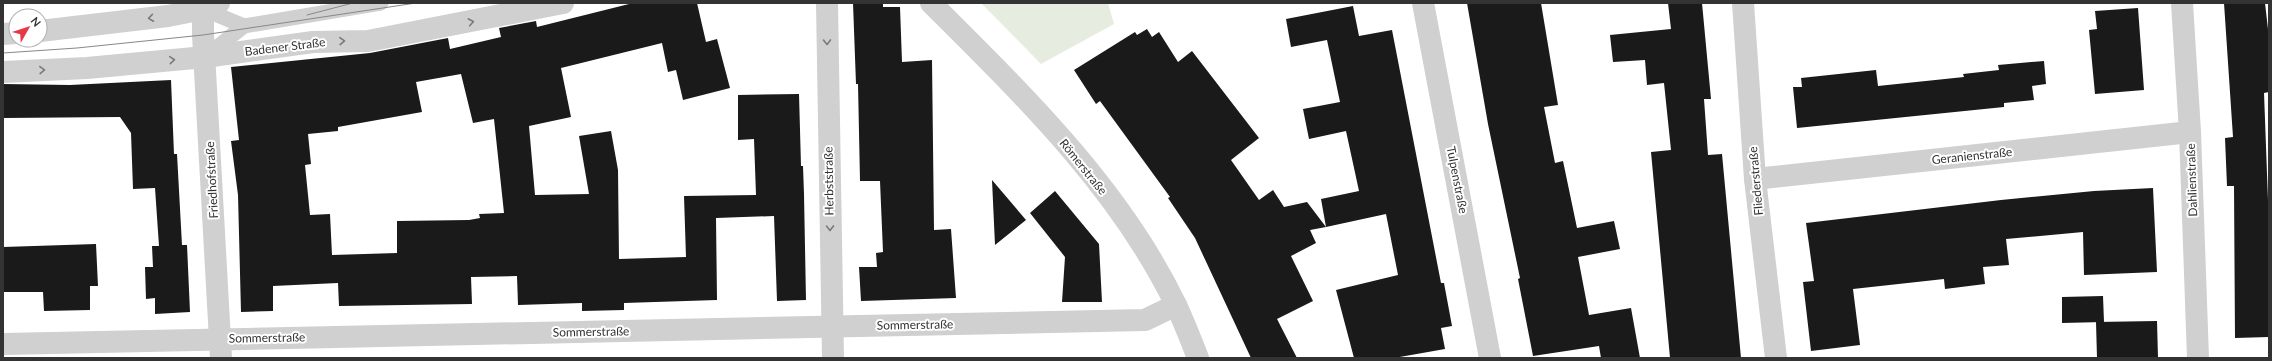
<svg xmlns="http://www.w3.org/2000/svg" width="2272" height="361" viewBox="0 0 2272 361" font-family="Lato,sans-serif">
<rect width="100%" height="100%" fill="#fff"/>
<path fill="#e6ecdf" d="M 981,3 L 1108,3 L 1114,24 L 1041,64 Z"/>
<g fill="#1a1a1a" fill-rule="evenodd">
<path d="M 633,3 L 697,3 L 706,42 L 717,39 L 730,88 L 683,100 L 676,70 L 668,72 L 662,43 L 561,68 L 571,117 L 529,126 L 535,195 L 589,194 L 579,136 L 611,131 L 618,170 L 619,259 L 686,257 L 684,196 L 756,195 L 754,139 L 738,140 L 738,95 L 799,94 L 801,166 L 803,166 L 804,194 L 806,300 L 777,301 L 774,216 L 716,218 L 717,300 L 624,303 L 624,310 L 582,311 L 582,303 L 518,305 L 517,276 L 471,277 L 472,304 L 339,306 L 338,283 L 273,286 L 273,311 L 241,312 L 238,195 L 231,141 L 239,140 L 231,67 L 370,53 L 448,38 L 450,49 L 501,37 L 499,28 L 536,21 L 537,27 ZM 461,74 L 473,123 L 494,119 L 504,213 L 479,214 L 480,218 L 469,220 L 397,221 L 397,253 L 332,255 L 330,214 L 310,215 L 305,165 L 311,164 L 308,134 L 338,131 L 338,127 L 422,112 L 416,82 Z"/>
<path d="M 853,3 L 883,3 L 883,7 L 900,7 L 902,62 L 932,60 L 934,230 L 951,229 L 956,298 L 861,301 L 859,267 L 877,267 L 876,253 L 883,252 L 880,181 L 860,181 L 858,84 L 856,84 Z"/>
<path d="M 1467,3 L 1541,3 L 1558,105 L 1544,107 L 1555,163 L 1563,161 L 1577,228 L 1614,221 L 1620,249 L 1578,257 L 1589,315 L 1631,308 L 1640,358 L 1601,358 L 1599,346 L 1533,356 L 1518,279 L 1520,278 L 1488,124 Z"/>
<path d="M 1668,3 L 1702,3 L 1711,99 L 1704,99 L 1708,155 L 1722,154 L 1741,358 L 1670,358 L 1651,152 L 1671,150 L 1664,83 L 1647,85 L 1645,60 L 1613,62 L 1610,35 L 1671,29 Z"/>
<path d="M 2224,3 L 2265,3 L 2269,38 L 2269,92 L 2264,93 L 2269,227 L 2269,337 L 2235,338 L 2234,186 L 2227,186 L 2225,138 L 2233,137 Z"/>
<path d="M 1353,6 L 1359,36 L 1392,30 L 1441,283 L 1444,283 L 1452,326 L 1441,328 L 1445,349 L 1394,358 L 1354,358 L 1336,290 L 1398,275 L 1386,214 L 1326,227 L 1321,199 L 1359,191 L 1346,131 L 1309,139 L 1303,109 L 1340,102 L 1327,40 L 1291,47 L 1286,19 Z"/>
<path d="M 2138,8 L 2144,90 L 2095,94 L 2089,30 L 2097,29 L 2095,11 Z"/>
<path d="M 1147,29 L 1152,37 L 1159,32 L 1178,62 L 1192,51 L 1259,138 L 1231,160 L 1259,200 L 1273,190 L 1284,207 L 1307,202 L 1326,227 L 1310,230 L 1316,243 L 1291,256 L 1313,301 L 1277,319 L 1297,358 L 1251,358 L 1195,238 L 1168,198 L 1170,197 L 1100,101 L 1096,104 L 1074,70 L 1135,32 L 1137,35 Z"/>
<path d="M 2044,61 L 2046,84 L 2032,86 L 2034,100 L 2004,103 L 2004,107 L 1797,128 L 1793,87 L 1802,87 L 1801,78 L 1876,70 L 1878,86 L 1964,77 L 1963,74 L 1999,70 L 1998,65 Z"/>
<path d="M 171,80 L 174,154 L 177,154 L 182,245 L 187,245 L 190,312 L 155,314 L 155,298 L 146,299 L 145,267 L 153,267 L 152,246 L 159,246 L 155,188 L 133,189 L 131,133 L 120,117 L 3,118 L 3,84 L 70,85 Z"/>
<path d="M 992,180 L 1026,220 L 995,245 Z"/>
<path d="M 2153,188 L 2157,272 L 2084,275 L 2083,232 L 2006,239 L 2009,265 L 1983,267 L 1985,284 L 1945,289 L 1944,279 L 1853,289 L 1860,345 L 1811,351 L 1803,282 L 1814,281 L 1806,223 L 2001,200 L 2094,191 Z"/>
<path d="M 1055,191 L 1099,244 L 1102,302 L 1062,302 L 1065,257 L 1030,213 Z"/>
<path d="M 96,244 L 98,286 L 90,286 L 90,310 L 44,311 L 43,292 L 3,292 L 3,247 Z"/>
<path d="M 2103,296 L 2104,322 L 2062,323 L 2062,297 Z"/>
<path d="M 2157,321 L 2158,358 L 2097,358 L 2096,322 Z"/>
</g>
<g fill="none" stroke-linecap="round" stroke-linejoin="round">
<g stroke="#d0d0d0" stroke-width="15">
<path d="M 203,9 L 244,26"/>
<path d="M 206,56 L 244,26 L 381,3"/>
</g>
<g stroke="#d0d0d0" stroke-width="22">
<path d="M 203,3 L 203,35 L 221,358"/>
<path d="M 827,3 L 833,358"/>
<path d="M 1423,3 L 1490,358"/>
<path d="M 1743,3 L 1755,179 L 1776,358"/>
<path d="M 2182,3 L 2190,132 L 2198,358"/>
<path d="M 40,31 L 168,16 L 203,9 L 219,3"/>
<path d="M 3,34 L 16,33"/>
<path d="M 3,72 L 87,68 L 205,57 L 313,42 L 368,41 L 563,3"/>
<path d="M 1755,179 L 2190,132"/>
<path d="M 3,344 L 1145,320 L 1176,305"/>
</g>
<path stroke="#d0d0d0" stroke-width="22" d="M 931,3 C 1022,94 1119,187 1176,305 C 1184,322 1191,340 1198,358"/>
<g stroke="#888" stroke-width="1">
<path d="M 307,15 L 353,3"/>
<path d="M 3,53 L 77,48 L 203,35 L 416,3"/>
</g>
</g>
<defs><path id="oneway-chevron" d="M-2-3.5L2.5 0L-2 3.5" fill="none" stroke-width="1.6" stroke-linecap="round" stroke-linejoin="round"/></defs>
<g stroke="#7a7a7a">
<use href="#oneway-chevron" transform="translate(151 18) rotate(172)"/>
<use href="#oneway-chevron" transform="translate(471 22) rotate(-11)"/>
<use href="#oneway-chevron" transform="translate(342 41) rotate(-2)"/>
<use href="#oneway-chevron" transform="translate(827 42) rotate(89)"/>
<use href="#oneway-chevron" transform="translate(172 60) rotate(-5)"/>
<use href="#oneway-chevron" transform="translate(42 70) rotate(-2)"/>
<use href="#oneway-chevron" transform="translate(830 228) rotate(89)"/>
</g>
<g text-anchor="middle" stroke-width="4" stroke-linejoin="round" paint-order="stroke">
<g font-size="12" fill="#333" stroke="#fff">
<text transform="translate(285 47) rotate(-7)" y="4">Badener Straße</text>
<text transform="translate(1972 156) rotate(-6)" y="4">Geranienstraße</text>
<text transform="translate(1083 167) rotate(51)" y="4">Römerstraße</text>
<text transform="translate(212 180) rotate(-93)" y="4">Friedhofstraße</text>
<text transform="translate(1457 180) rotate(79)" y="4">Tulpenstraße</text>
<text transform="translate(2192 180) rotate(-92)" y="4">Dahlienstraße</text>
<text transform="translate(829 181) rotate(-91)" y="4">Herbststraße</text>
<text transform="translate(1756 181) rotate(-95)" y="4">Fliederstraße</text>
<text transform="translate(915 325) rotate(-1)" y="4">Sommerstraße</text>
<text transform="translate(591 332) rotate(-1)" y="4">Sommerstraße</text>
<text transform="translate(267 338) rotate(-1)" y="4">Sommerstraße</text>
</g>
</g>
<rect width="2272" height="361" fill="none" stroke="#333333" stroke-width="8"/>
<g transform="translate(28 28) rotate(51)"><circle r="19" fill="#ffffff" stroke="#adadad"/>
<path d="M0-3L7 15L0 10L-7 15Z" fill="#e63946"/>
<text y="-6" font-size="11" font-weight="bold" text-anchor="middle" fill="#333333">N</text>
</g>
</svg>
